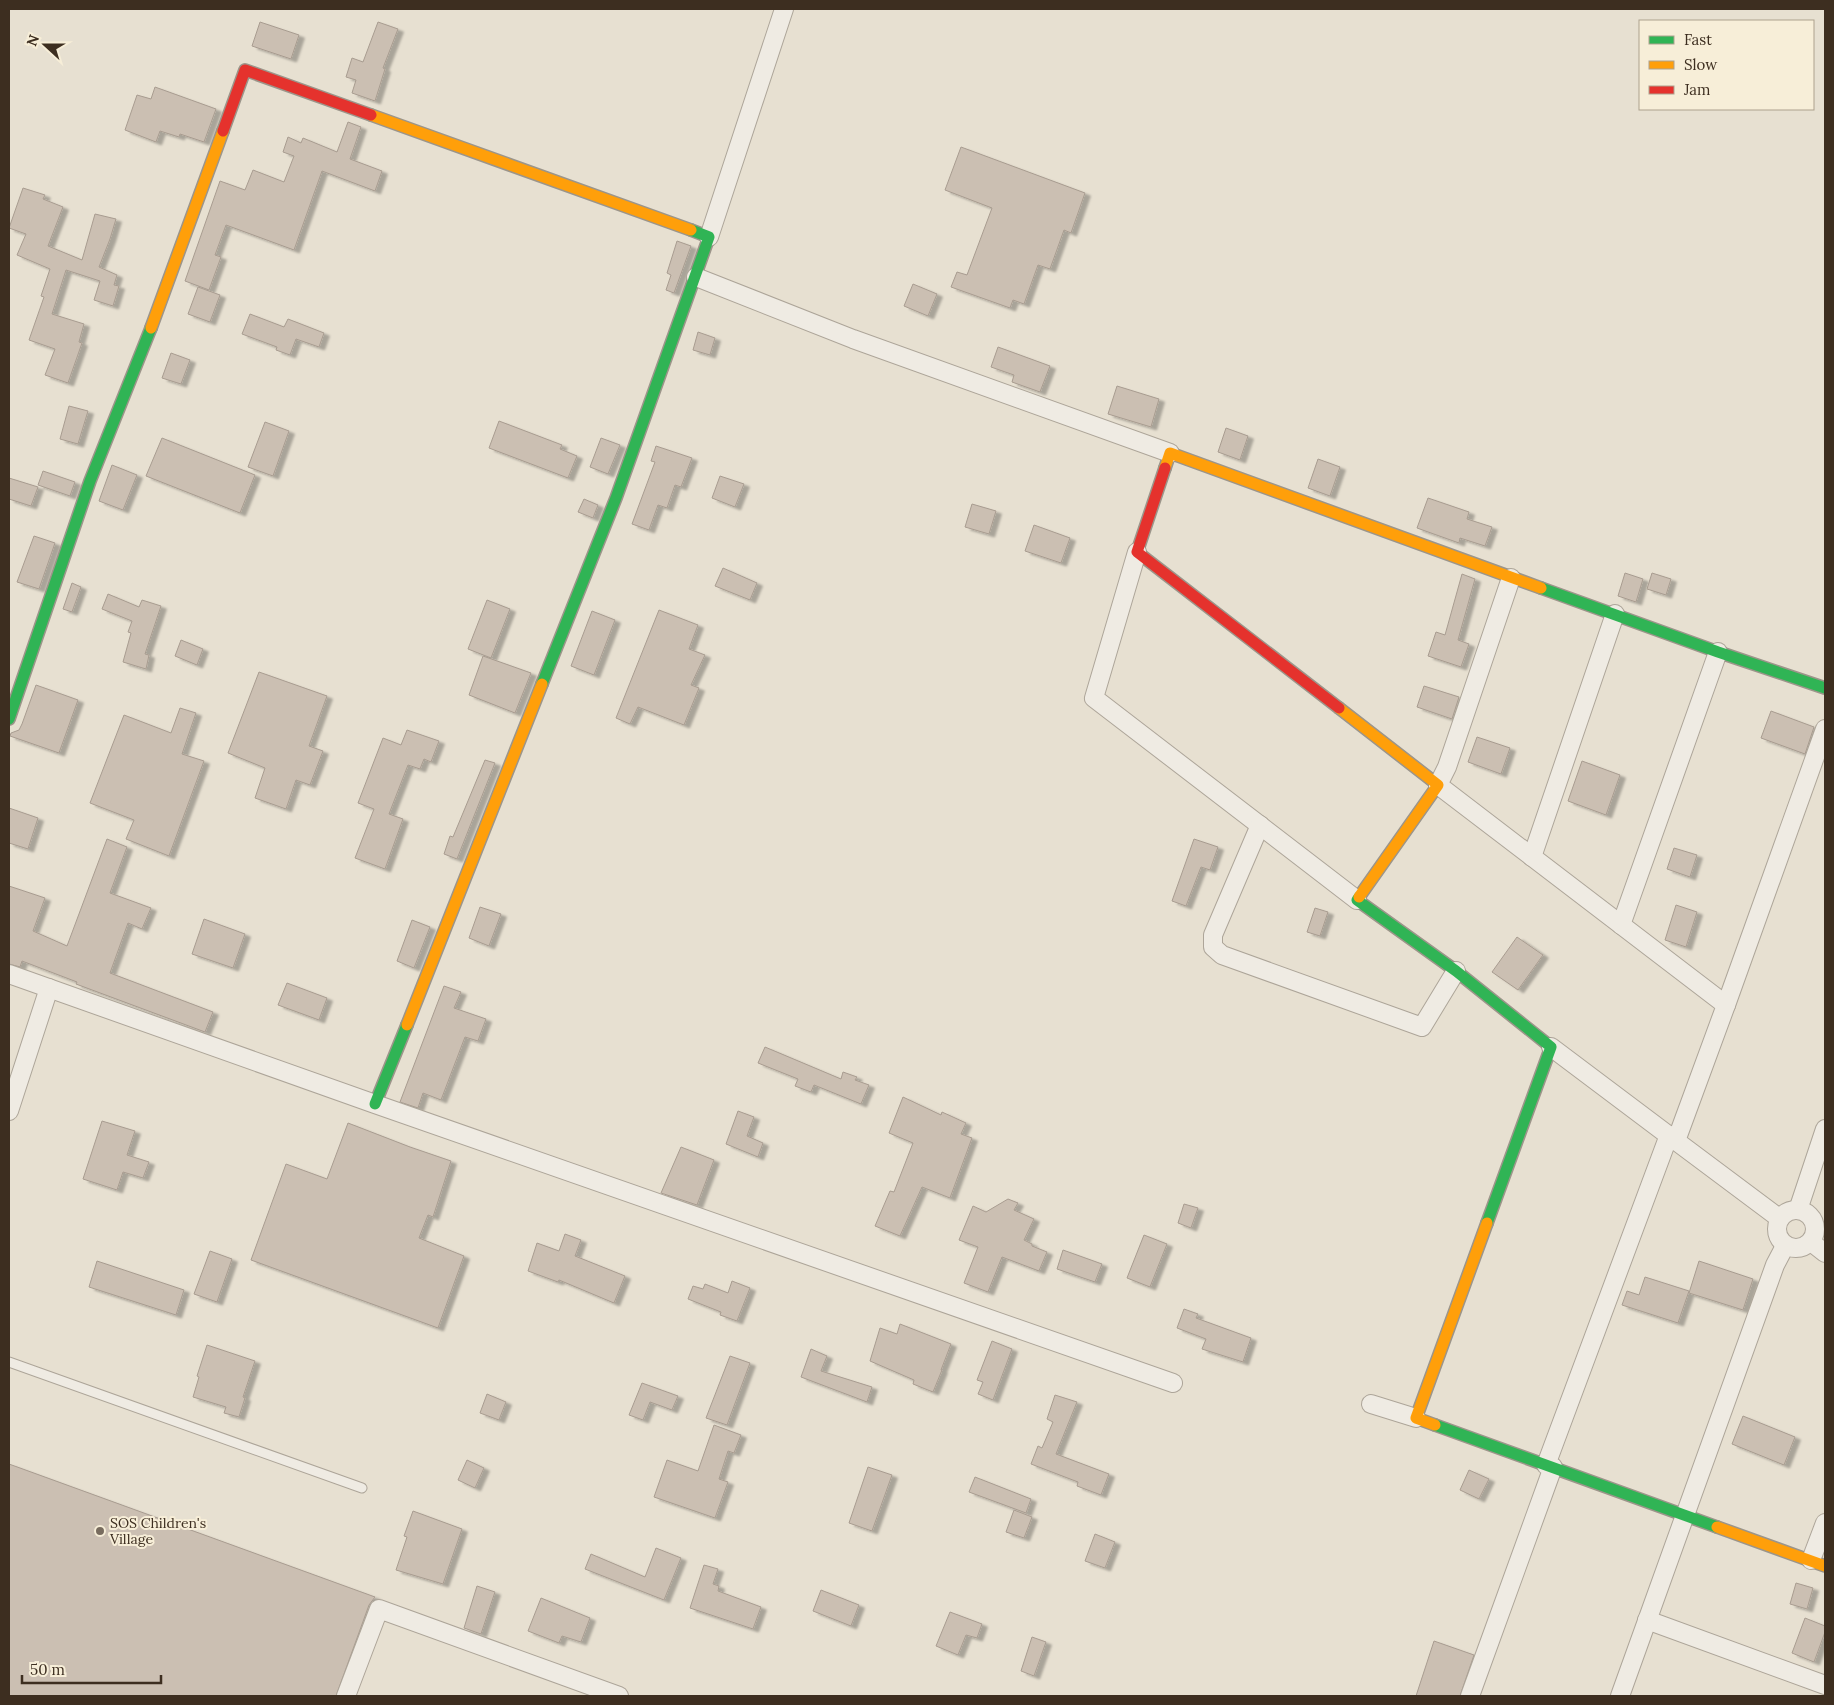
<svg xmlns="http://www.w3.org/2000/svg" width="1834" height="1705" viewBox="0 0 1834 1705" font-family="Lora,serif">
<defs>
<filter id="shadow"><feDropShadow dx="5.5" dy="3" stdDeviation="1" flood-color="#0004"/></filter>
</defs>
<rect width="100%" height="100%" fill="#e7e0d1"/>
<g fill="#cbbfb2" stroke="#a89c90" filter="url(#shadow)">
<path d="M 260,22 L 299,35 L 291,59 L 252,46 Z"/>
<path d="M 378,22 L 398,29 L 383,68 L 385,69 L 375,101 L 352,93 L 356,80 L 346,77 L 352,58 L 363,62 Z"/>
<path d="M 155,87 L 216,109 L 204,142 L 180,134 L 179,137 L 160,131 L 156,142 L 125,130 L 137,95 L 151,99 Z"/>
<path d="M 348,122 L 361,127 L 350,159 L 382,171 L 375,191 L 322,171 L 294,250 L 226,225 L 215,255 L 221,257 L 209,290 L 185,281 L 220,181 L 245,190 L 253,170 L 284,182 L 294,156 L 283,152 L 288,137 L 301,143 L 303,138 L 337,152 Z"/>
<path d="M 961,147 L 1085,193 L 1071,233 L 1064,230 L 1050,269 L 1038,265 L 1024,304 L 1013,300 L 1010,308 L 951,287 L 957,272 L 967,275 L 992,208 L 945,190 Z"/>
<path d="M 23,188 L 45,195 L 43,199 L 63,207 L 48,246 L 82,260 L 95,214 L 116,219 L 110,239 L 99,267 L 117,275 L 114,285 L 119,286 L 113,306 L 94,300 L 100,281 L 66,270 L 52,314 L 84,324 L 79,342 L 82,343 L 68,383 L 45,375 L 55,349 L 29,340 L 44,297 L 41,296 L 50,269 L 17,255 L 26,234 L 9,228 Z"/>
<path d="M 677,241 L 691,246 L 674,293 L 666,290 L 671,275 L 667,273 Z"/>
<path d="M 913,284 L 937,294 L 928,316 L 904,306 Z"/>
<path d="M 198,287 L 220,295 L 210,322 L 188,314 Z"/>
<path d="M 250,314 L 284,327 L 288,319 L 324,333 L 319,347 L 296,339 L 290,355 L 276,350 L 277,347 L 242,334 Z"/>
<path d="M 698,332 L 715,338 L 710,355 L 693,350 Z"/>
<path d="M 998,347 L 1050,366 L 1040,392 L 1012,382 L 1014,375 L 991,367 Z"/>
<path d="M 171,353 L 190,360 L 181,384 L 162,378 Z"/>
<path d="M 1117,386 L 1159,399 L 1151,427 L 1108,414 Z"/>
<path d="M 69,406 L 88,411 L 78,444 L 60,439 Z"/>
<path d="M 499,421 L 562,445 L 560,449 L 577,456 L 568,478 L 489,448 Z"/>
<path d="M 265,422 L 289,431 L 273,476 L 248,467 Z"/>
<path d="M 1226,428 L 1248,436 L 1240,460 L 1218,452 Z"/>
<path d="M 162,438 L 255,475 L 240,513 L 146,476 Z"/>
<path d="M 601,438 L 620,445 L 608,474 L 590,467 Z"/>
<path d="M 656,446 L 692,458 L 681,487 L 675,485 L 667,508 L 658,505 L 649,530 L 632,524 L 655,462 L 651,461 Z"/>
<path d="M 1318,459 L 1340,467 L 1330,496 L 1308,488 Z"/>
<path d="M 112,465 L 137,475 L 123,510 L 99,501 Z"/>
<path d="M 43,471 L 75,482 L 70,496 L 38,485 Z"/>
<path d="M 720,476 L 744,484 L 735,507 L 712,498 Z"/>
<path d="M 9,478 L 38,487 L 31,506 L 9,499 Z"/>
<path d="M 1428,498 L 1469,512 L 1467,519 L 1492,527 L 1485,546 L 1460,538 L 1459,543 L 1417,528 Z"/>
<path d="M 584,499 L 598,505 L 593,518 L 578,512 Z"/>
<path d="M 972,504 L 996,511 L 989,534 L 965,527 Z"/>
<path d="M 1034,525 L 1070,538 L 1061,563 L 1025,551 Z"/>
<path d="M 34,536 L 55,543 L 39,589 L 17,582 Z"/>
<path d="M 723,568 L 757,583 L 750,600 L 715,586 Z"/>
<path d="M 1625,573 L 1643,579 L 1636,602 L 1618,596 Z"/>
<path d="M 1652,573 L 1671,579 L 1666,595 L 1647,589 Z"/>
<path d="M 1462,574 L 1475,579 L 1458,640 L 1469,644 L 1461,667 L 1428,656 L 1436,632 L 1445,635 Z"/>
<path d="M 72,583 L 81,587 L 72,612 L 63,609 Z"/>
<path d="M 108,594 L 139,607 L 142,600 L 161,606 L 145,654 L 149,655 L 146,669 L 123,662 L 131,633 L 128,632 L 132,621 L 102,609 Z"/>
<path d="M 487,600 L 510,609 L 491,658 L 468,649 Z"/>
<path d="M 659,610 L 698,625 L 689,649 L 705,655 L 691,685 L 699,688 L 684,725 L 638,707 L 630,724 L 616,718 Z"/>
<path d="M 592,611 L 615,620 L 594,675 L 571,666 Z"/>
<path d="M 181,640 L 203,649 L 197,665 L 175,656 Z"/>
<path d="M 483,656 L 531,673 L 515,713 L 469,695 Z"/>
<path d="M 259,672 L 327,696 L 309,746 L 323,751 L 310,785 L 296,780 L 286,809 L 255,798 L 265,768 L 228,753 Z"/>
<path d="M 36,685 L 78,700 L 59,753 L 10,736 L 11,733 L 19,730 L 22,724 Z"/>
<path d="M 1424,686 L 1459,697 L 1452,719 L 1417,707 Z"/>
<path d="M 180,708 L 196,713 L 182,754 L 204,761 L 169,856 L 126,839 L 134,820 L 90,803 L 124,715 L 171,733 Z"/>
<path d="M 1771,711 L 1814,727 L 1805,754 L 1761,738 Z"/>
<path d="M 407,730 L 439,741 L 431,762 L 424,759 L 420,769 L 408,765 L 389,814 L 403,819 L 385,869 L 355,858 L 374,809 L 358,803 L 383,738 L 401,745 Z"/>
<path d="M 1477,737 L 1510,748 L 1501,774 L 1468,762 Z"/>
<path d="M 485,760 L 495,763 L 457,859 L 444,854 L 450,836 L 453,837 Z"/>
<path d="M 1582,761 L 1620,775 L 1606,815 L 1568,801 Z"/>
<path d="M 9,808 L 38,818 L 28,849 L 9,843 Z"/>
<path d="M 107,839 L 127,847 L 110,893 L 151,908 L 142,929 L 128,923 L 110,973 L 213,1012 L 205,1032 L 76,984 L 77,982 L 22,961 L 20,967 L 9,964 L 9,886 L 45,898 L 33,931 L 67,946 Z"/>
<path d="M 1194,839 L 1218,847 L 1210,870 L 1201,867 L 1186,906 L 1172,901 Z"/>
<path d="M 1674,848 L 1697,855 L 1690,877 L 1667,869 Z"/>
<path d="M 1676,905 L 1697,912 L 1686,947 L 1665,940 Z"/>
<path d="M 480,907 L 501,914 L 489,946 L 469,938 Z"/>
<path d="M 1315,908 L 1328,912 L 1320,936 L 1307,932 Z"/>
<path d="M 204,919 L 245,934 L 233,968 L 192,954 Z"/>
<path d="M 412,920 L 430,927 L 414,968 L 397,961 Z"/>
<path d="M 1517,937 L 1543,955 L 1518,990 L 1492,972 Z"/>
<path d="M 287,983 L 327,998 L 319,1020 L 278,1005 Z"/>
<path d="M 444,986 L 461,992 L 454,1008 L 486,1019 L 478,1041 L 465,1037 L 441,1100 L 423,1093 L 418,1108 L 400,1102 Z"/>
<path d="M 765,1047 L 841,1079 L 843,1072 L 857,1077 L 855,1080 L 869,1085 L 861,1104 L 814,1085 L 811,1092 L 795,1086 L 798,1079 L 758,1063 Z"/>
<path d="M 903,1097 L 941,1115 L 942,1112 L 966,1123 L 961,1134 L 972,1138 L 950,1198 L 922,1187 L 900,1236 L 875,1226 L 890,1191 L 894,1192 L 913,1143 L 889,1133 Z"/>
<path d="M 738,1111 L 754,1117 L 747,1136 L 763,1143 L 758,1157 L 726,1144 Z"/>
<path d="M 102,1121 L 135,1131 L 127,1155 L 149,1162 L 143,1178 L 123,1172 L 117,1190 L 83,1179 Z"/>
<path d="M 348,1123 L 410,1147 L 451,1161 L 433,1217 L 428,1215 L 419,1238 L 464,1256 L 438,1328 L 251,1260 L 286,1164 L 327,1179 Z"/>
<path d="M 681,1147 L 714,1160 L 697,1205 L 661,1193 Z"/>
<path d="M 1008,1199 L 1018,1203 L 1014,1210 L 1034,1219 L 1024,1240 L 1032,1244 L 1032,1246 L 1047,1252 L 1039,1271 L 1002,1257 L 988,1292 L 964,1283 L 978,1247 L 959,1240 L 973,1206 L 986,1212 Z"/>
<path d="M 1184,1204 L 1198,1208 L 1191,1228 L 1178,1223 Z"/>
<path d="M 565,1234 L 581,1240 L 575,1256 L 625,1276 L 614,1303 L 559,1280 L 558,1282 L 528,1271 L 537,1243 L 559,1251 Z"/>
<path d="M 1144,1235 L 1167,1244 L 1150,1287 L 1127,1278 Z"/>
<path d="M 1063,1250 L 1102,1264 L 1095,1282 L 1057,1269 Z"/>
<path d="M 210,1251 L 232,1259 L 217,1302 L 194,1294 Z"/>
<path d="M 97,1261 L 184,1290 L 176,1315 L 89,1287 Z"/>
<path d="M 1699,1261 L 1753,1279 L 1743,1310 L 1689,1293 Z"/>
<path d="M 1645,1277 L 1689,1291 L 1678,1323 L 1622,1305 L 1627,1291 L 1639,1295 Z"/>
<path d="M 732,1281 L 750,1288 L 737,1321 L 720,1315 L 721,1312 L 688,1299 L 693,1286 L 703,1289 L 705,1284 L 728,1293 Z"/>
<path d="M 1184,1309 L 1198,1314 L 1196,1318 L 1251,1338 L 1243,1362 L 1202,1349 L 1206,1339 L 1177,1328 Z"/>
<path d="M 900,1324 L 951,1344 L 941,1370 L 942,1370 L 933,1392 L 913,1384 L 914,1380 L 870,1361 L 880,1328 L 897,1334 Z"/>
<path d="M 992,1341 L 1012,1349 L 993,1400 L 978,1394 L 983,1382 L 977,1380 Z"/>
<path d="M 207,1345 L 255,1361 L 243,1397 L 245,1398 L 239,1417 L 224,1413 L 226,1407 L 193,1397 L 199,1377 L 197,1376 Z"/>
<path d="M 811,1349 L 827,1356 L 821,1371 L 872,1387 L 867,1402 L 801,1377 Z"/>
<path d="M 730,1356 L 750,1363 L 727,1425 L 706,1418 Z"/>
<path d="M 642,1383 L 678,1396 L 672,1410 L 650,1402 L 643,1420 L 629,1415 Z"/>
<path d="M 487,1394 L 506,1402 L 499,1420 L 480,1413 Z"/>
<path d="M 1055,1395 L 1077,1402 L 1056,1454 L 1109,1474 L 1101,1495 L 1077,1486 L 1078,1482 L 1031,1464 L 1038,1446 L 1042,1448 L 1053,1422 L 1047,1419 Z"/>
<path d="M 1743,1416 L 1795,1437 L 1784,1465 L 1732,1444 Z"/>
<path d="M 714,1425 L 741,1435 L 734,1453 L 728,1451 L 719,1479 L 728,1482 L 715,1518 L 654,1497 L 667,1460 L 698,1471 Z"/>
<path d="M 467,1460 L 484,1468 L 475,1488 L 458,1480 Z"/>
<path d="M 9,1464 L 375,1597 L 369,1605 L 336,1696 L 9,1696 Z"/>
<path d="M 868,1467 L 892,1475 L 872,1531 L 849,1523 Z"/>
<path d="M 1469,1470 L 1489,1479 L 1479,1499 L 1460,1490 Z"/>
<path d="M 975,1477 L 1031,1499 L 1026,1513 L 969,1492 Z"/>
<path d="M 1014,1510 L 1032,1517 L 1024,1538 L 1006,1532 Z"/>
<path d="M 413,1511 L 462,1529 L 443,1584 L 396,1570 L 407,1537 L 404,1536 Z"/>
<path d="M 1095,1534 L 1115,1542 L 1105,1568 L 1085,1561 Z"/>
<path d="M 656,1548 L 681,1558 L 664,1600 L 585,1569 L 591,1554 L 645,1577 Z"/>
<path d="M 704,1565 L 718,1569 L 713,1584 L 719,1586 L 718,1591 L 761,1607 L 753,1629 L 690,1608 Z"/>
<path d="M 1796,1583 L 1813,1588 L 1807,1609 L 1790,1604 Z"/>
<path d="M 477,1586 L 495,1592 L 481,1634 L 464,1628 Z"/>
<path d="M 821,1590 L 859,1605 L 851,1626 L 813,1611 Z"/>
<path d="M 541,1598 L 590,1618 L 581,1642 L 562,1636 L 559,1643 L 528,1631 Z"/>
<path d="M 950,1612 L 982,1624 L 977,1638 L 966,1635 L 958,1655 L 936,1646 Z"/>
<path d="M 1805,1618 L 1825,1626 L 1825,1632 L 1814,1662 L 1792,1653 Z"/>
<path d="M 1032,1637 L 1046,1642 L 1034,1676 L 1021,1671 Z"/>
<path d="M 1434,1641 L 1474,1655 L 1460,1696 L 1416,1696 Z"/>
</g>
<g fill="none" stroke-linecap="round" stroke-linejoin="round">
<defs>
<path id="lane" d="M 9,1362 L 362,1488"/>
<g id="street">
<path d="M 709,237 L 784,9"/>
<path d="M 696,277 L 853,339 L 1170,453"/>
<path d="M 1137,552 L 1094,698 L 1357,900"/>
<path d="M 1511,578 L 1447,767 L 1438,785 L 1726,1005 L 1676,1141 L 1779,1218"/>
<path d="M 1260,825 L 1213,935 L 1213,947 L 1222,955 L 1422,1027 L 1456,971"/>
<path d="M 1532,857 L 1615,614"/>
<path d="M 1621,925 L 1718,652"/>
<path d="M 9,974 L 375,1104 L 1173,1383"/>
<path d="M 1726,1005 L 1825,729"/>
<path d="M 1551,1047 L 1676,1141"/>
<path d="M 9,1111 L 49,988"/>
<circle cx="1796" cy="1229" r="19"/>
<path d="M 1798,1210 L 1825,1129"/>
<path d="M 1811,1242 L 1825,1253"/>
<path d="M 1371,1404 L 1416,1418"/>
<path d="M 1546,1465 L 1669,1135"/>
<path d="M 1811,1560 L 1825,1523"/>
<path d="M 1647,1620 L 1825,1685"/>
<path d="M 346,1696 L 379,1609 L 619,1696"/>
<path d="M 1470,1696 L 1553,1467"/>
<path d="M 1620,1696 L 1775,1265 L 1785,1246"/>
</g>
<g id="fast">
<path d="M 1541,588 L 1718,652 L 1825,688"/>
<path d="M 542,684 L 616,498 L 709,237 L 691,230"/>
<path d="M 9,719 L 90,481 L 151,328"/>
<path d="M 1359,897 L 1357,900 L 1456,971 L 1551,1047 L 1487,1223"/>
<path d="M 375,1104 L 407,1025"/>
<path d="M 1435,1425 L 1717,1527"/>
</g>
<g id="slow">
<path d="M 371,115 L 691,230"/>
<path d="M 151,328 L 223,131"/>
<path d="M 1165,468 L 1170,453 L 1541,588"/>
<path d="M 1339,708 L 1438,785 L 1359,897"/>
<path d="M 407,1025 L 542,684"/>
<path d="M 1435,1425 L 1416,1418 L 1487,1223"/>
<path d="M 1717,1527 L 1825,1566"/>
</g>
<g id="jam">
<path d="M 223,131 L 245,70 L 371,115"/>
<path d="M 1165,468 L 1137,552 L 1339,708"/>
</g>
</defs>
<use href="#lane" stroke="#ada599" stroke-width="11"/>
<use href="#street" stroke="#ada599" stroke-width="20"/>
<use href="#fast" stroke="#9c958a" stroke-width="14"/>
<use href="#slow" stroke="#9c958a" stroke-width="14"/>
<use href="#jam" stroke="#9c958a" stroke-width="14"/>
<use href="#lane" stroke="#efebe3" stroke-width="9"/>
<use href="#street" stroke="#efebe3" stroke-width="18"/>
<use href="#fast" stroke="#30b455" stroke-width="11"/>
<use href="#slow" stroke="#ff9f0a" stroke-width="11"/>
<use href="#jam" stroke="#e5322d" stroke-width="11"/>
</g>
<circle fill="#786c5e" stroke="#f7eed8" stroke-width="2" cx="100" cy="1531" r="5"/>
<g text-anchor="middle" stroke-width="4" stroke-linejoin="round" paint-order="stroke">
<g font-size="14" fill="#3d2e20" stroke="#f7eed8" text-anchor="start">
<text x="110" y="1528">SOS Children's<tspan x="110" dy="16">Village</tspan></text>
</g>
</g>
<rect width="1834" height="1705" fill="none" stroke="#3d2e20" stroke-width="20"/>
<rect x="1639" y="20" width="175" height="90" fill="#f7eed8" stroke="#ada18e"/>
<rect x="1649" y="36" width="25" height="8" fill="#30b455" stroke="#ada18e"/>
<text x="1684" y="45" font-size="15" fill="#3d2e20">Fast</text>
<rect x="1649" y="61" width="25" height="8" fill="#ff9f0a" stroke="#ada18e"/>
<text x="1684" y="70" font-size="15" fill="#3d2e20">Slow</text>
<rect x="1649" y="86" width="25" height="8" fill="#e5322d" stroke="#ada18e"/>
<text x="1684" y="95" font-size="15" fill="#3d2e20">Jam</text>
<g transform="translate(45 45) rotate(291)" stroke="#f7eed8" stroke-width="4" paint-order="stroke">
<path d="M0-4L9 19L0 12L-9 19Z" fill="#3d2e20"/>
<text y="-8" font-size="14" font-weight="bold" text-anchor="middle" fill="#3d2e20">N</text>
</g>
<path d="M22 1675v8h139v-8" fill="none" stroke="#3d2e20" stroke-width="2.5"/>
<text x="30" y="1675" font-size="15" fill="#3d2e20" stroke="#f7eed8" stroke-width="4" paint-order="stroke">50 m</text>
</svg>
